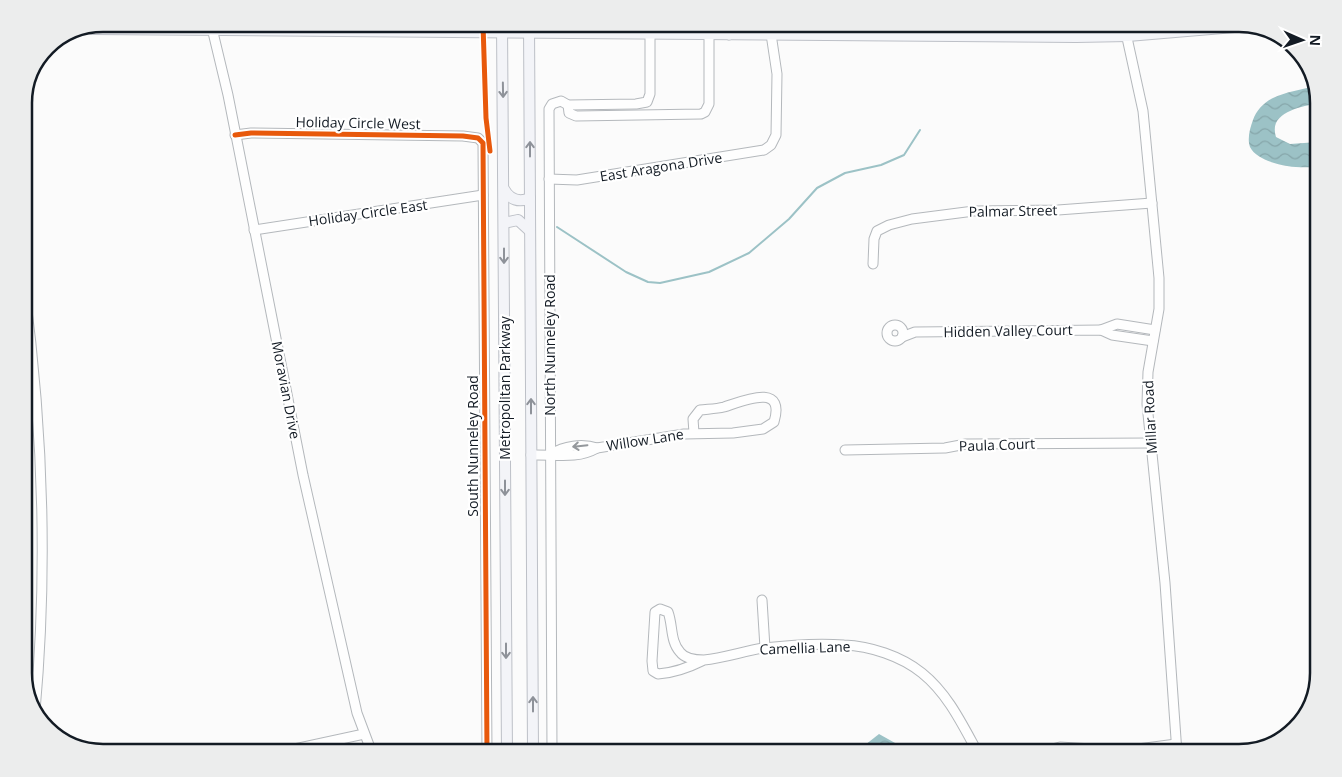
<svg xmlns="http://www.w3.org/2000/svg" width="1342" height="777" viewBox="0 0 1342 777" font-family="'Open Sans',sans-serif">
<defs>
<pattern id="water-waves" width="16" height="10" patternUnits="userSpaceOnUse" patternTransform="scale(1.25)"><rect width="16" height="10" fill="#9cc2c6"/><path d="M0 5q4-4 8 0t8 0" fill="none" stroke="#86a6aa"/></pattern>
</defs>
<rect width="100%" height="100%" fill="#fbfbfb"/>
<g fill="url(#water-waves)">
<path d="M 1314,86 L 1318,103 C 1301,107 1268,112 1276,137 L 1290,144 L 1318,142 L 1318,166 C 1301,170 1259,165 1250,147 C 1247,139 1250,128 1253,120 C 1256,111 1264,102 1273,98 C 1285,92 1301,90 1314,86 Z"/>
<path d="M 879,734 L 913,753 L 861,753 L 865,745 Z"/>
</g>
<g fill="none" stroke-linecap="round" stroke-linejoin="round">
<path stroke="#9cc2c6" stroke-width="2" d="M 557,227 L 626,272 L 648,282 L 660,283 L 709,272 L 749,253 L 789,219 L 817,188 L 845,173 L 881,165 L 904,155 L 920,130"/>
<defs>
<g id="minor">
<path d="M 211,24 L 228,95 L 303,475 L 357,713 L 372,753"/>
<path d="M 754,24 L 755,34"/>
<path d="M 1124,24 L 1143,111 L 1159,278 L 1159,309 L 1148,372 L 1147,404 L 1165,583 L 1177,753"/>
<path d="M 729,35 L 732,24"/>
<path d="M 568,105 L 569,113 L 576,116 L 701,114 L 705,112 L 709,104 L 709,34"/>
<path d="M 235,135 L 251,133 L 463,136 L 478,138 L 483,143 L 487,753"/>
<path d="M 549,179 L 577,180 L 764,150 L 771,145 L 776,135 L 777,74 L 771,34"/>
<path d="M 254,230 L 483,195"/>
<path d="M 873,264 L 874,239 L 877,231 L 889,225 L 912,219 L 974,211 L 1058,210 L 1152,203"/>
<path d="M 24,286 C 43,427 48,569 35,711"/>
<circle cx="895" cy="333" r="8"/>
<path d="M 1101,330 L 1117,324 L 1155,330"/>
<path d="M 902,337 L 915,332 L 1101,330 L 1112,335 L 1153,341"/>
<path d="M 597,448 L 684,434 L 733,433 L 763,429 L 774,422 C 786,382 743,401 724,407 C 716,409 708,409 700,410 L 693,419 L 694,433"/>
<path d="M 845,450 L 945,448 L 966,444 L 1150,443"/>
<path d="M 531,455 C 554,454 576,460 597,448 C 582,443 564,446 551,454"/>
<path d="M 762,600 L 765,648"/>
<path d="M 704,660 C 690,667 674,673 658,674 L 653,671 L 652,661 L 655,612 L 660,609 L 668,612 C 673,625 670,641 680,652 C 685,659 696,660 704,660 C 724,658 744,651 764,648 C 790,645 818,643 844,645 C 870,646 901,656 922,673 C 948,694 962,724 978,753"/>
<path d="M 276,753 L 364,734"/>
<path d="M 552,753 L 549,109 L 552,104 L 561,101 L 568,105 L 636,104 L 647,102 L 650,94 L 650,33"/>
<path d="M 1037,753 L 1060,747 L 1123,751 L 1176,744"/>
</g>
<g id="major">
<path d="M 502,24 L 507,753"/>
<path d="M 529,24 L 533,753"/>
<path d="M 92,29 L 1076,37 L 1128,36 L 1246,26"/>
<path d="M 504,189 C 510,200 519,203 530,198"/>
<path d="M 504,223 L 518,220 L 530,231"/>
</g>
</defs>
<use href="#minor" stroke="#b4b8bc" stroke-width="11"/>
<use href="#major" stroke="#bdc0c7" stroke-width="12"/>
<use href="#minor" stroke="#fefefe" stroke-width="9"/>
<use href="#major" stroke="#f3f4f8" stroke-width="10"/>
<defs>
<g id="cycleway">
<path d="M 483,24 L 486,118 L 490,151"/>
<path d="M 235,135 L 251,133 L 463,136 L 478,138 L 483,143 L 487,753"/>
</g>
</defs>
<use href="#cycleway" stroke="#fff" stroke-width="8"/>
<use href="#cycleway" stroke="#e8590c" stroke-width="5"/>
</g>
<defs><path id="oneway-shaft" d="M-6 0H5M1.5-3L5.5 0L1.5 3" fill="none" stroke-width="1.6" stroke-linecap="round" stroke-linejoin="round" transform="scale(1.25)"/></defs>
<g stroke="#8e9299">
<use href="#oneway-shaft" transform="translate(503 90) rotate(89)"/>
<use href="#oneway-shaft" transform="translate(530 149) rotate(-90)"/>
<use href="#oneway-shaft" transform="translate(504 256) rotate(90)"/>
<use href="#oneway-shaft" transform="translate(531 406) rotate(-90)"/>
<use href="#oneway-shaft" transform="translate(505 488) rotate(90)"/>
<use href="#oneway-shaft" transform="translate(506 651) rotate(90)"/>
<use href="#oneway-shaft" transform="translate(533 704) rotate(-90)"/>
</g>
<use stroke="#94989c" href="#oneway-shaft" transform="translate(580 446) rotate(174)"/>
<g text-anchor="middle" stroke-width="4.5" stroke-linejoin="round" paint-order="stroke">
<g font-size="14" fill="#131b24" stroke="#fff">
<text transform="translate(358 123) rotate(1)" y="5">Holiday Circle West</text>
<text transform="translate(661 167) rotate(-9)" y="5">East Aragona Drive</text>
<text transform="translate(1013 211) rotate(-1)" y="5">Palmar Street</text>
<text transform="translate(368 213) rotate(-8)" y="5">Holiday Circle East</text>
<text transform="translate(1008 331) rotate(-1)" y="5">Hidden Valley Court</text>
<text transform="translate(550 345) rotate(-90)" y="5">North Nunneley Road</text>
<text transform="translate(505 388) rotate(-90)" y="5">Metropolitan Parkway</text>
<text transform="translate(286 390) rotate(79)" y="5">Moravian Drive</text>
<text transform="translate(1150 417) rotate(-93)" y="5">Millar Road</text>
<text transform="translate(645 440) rotate(-9)" y="5">Willow Lane</text>
<text transform="translate(997 445) rotate(-2)" y="5">Paula Court</text>
<text transform="translate(473 446) rotate(-90)" y="5">South Nunneley Road</text>
<text transform="translate(805 648) rotate(-2)" y="5">Camellia Lane</text>
</g>
</g>
<path d="M0 0H1342V777H0ZM103 32H1239A71 71 0 0 1 1310 103V673A71 71 0 0 1 1239 744H103A71 71 0 0 1 32 673V103A71 71 0 0 1 103 32Z" fill="#eceded" fill-rule="evenodd"/>
<path fill="none" stroke="#131b24" stroke-width="2.5" d="M103 32H1239A71 71 0 0 1 1310 103V673A71 71 0 0 1 1239 744H103A71 71 0 0 1 32 673V103A71 71 0 0 1 103 32Z"/>
<g transform="translate(1302 40) rotate(92)" stroke="#ffffff" stroke-width="4" paint-order="stroke">
<path d="M0-4L9 19L0 12L-9 19Z" fill="#131b24"/>
<text y="-8" font-size="14" font-weight="bold" text-anchor="middle" fill="#131b24">N</text>
</g>
</svg>
